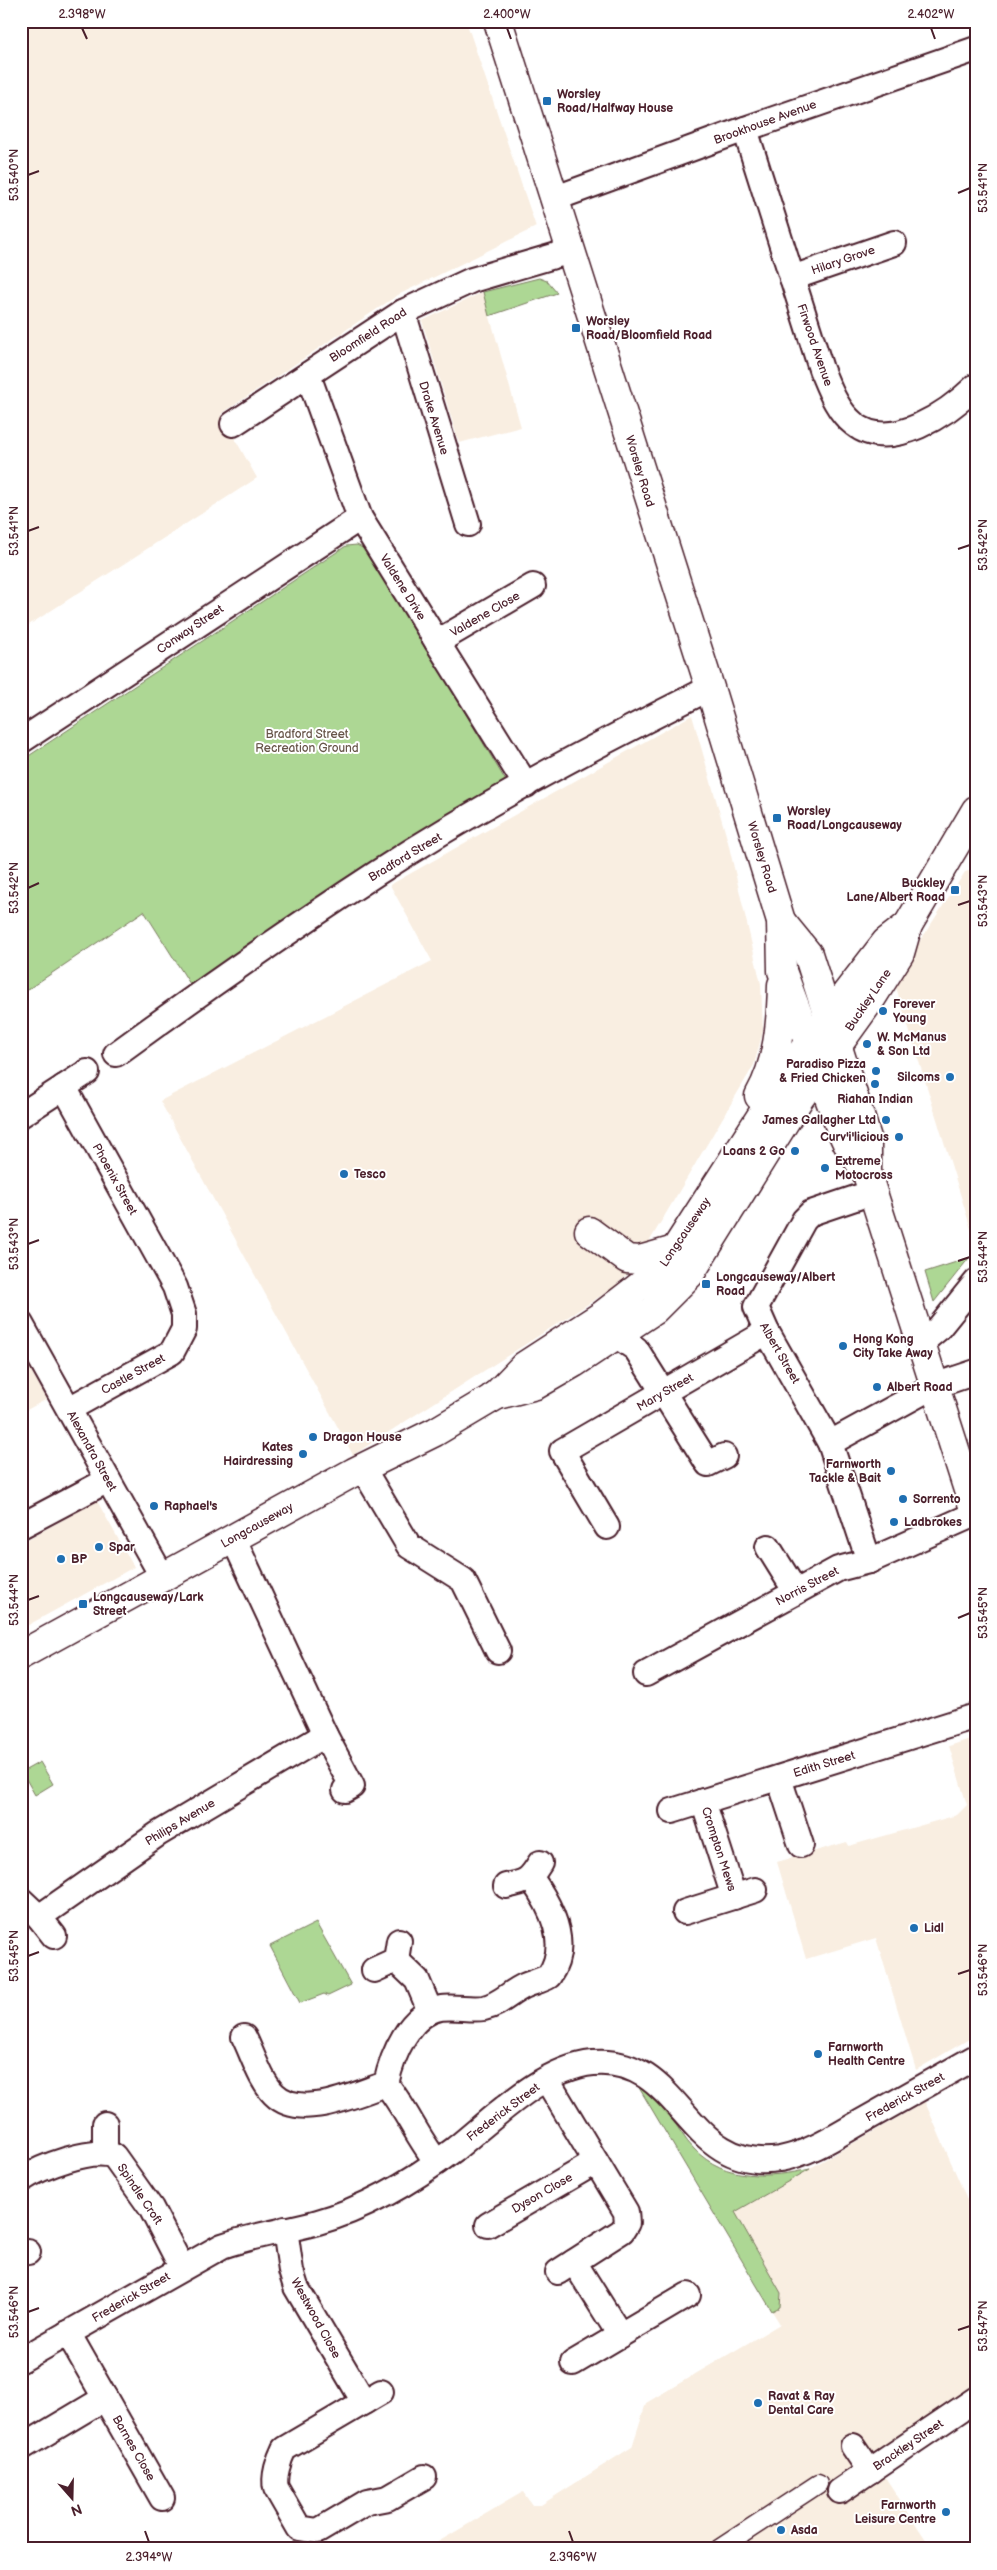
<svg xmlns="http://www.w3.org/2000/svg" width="997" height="2570" viewBox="0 0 997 2570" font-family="'Balsamiq Sans',sans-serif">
<rect width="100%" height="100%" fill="#fff"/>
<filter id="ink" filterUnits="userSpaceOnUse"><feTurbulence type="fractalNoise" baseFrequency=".02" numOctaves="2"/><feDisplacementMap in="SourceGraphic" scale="10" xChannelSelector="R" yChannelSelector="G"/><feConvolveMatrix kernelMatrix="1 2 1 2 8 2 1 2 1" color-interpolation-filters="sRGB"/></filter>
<g filter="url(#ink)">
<g fill="#f9eee1">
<path d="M 21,21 L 466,21 L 536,227 L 398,295 L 221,414 L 257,478 L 21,630 Z"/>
<path d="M 483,292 L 521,427 L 459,443 L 422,321 Z"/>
<path d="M 692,715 L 728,842 L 761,984 L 763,1031 L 754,1065 L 633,1269 L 613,1288 L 353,1455 L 160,1101 L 432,961 L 390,885 Z"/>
<path d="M 976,869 L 976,1245 L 894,981 L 965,872 Z"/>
<path d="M 21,1353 L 47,1399 L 21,1413 Z"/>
<path d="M 97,1501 L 134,1567 L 21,1629 L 21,1543 Z"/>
<path d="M 976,1737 L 976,2035 L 916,2070 L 876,1938 L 806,1959 L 777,1862 L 847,1842 L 849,1846 L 957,1815 L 967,1805 L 949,1746 Z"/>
<path d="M 925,2102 L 976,2220 L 976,2386 L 872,2457 L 932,2549 L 426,2549 L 523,2492 L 532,2505 L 541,2505 L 632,2447 L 646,2403 L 780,2324 L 772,2311 L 780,2307 L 781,2293 L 734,2212 Z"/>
</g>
<g fill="#add794" stroke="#7c7b60">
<path d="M 539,278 L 547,281 L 557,293 L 489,316 L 483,292 Z"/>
<path d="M 357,545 L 368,551 L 506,781 L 190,984 L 144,911 L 21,994 L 21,761 L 346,546 Z"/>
<path d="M 969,1258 L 934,1302 L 925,1272 Z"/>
<path d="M 40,1762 L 53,1784 L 35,1795 L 22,1772 Z"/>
<path d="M 316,1923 L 351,1985 L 328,1996 L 324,1994 L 300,2003 L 270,1946 Z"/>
<path d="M 638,2086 C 650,2096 661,2106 671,2118 C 679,2128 685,2140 694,2149 C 725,2181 770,2178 810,2169 L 735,2212 L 781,2293 L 780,2307 L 772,2311 Z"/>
</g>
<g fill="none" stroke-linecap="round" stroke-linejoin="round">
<defs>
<path id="pedestrian" d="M 719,2549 L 818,2484"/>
<g id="minor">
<path d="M 745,129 L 821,369 C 829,388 837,411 854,424 C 891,454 949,412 976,386"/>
<path d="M 556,198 L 745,129 L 976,49"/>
<path d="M 792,278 L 894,243"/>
<path d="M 403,312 L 468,524"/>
<path d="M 308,375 L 360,518 L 526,785"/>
<path d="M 233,424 L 403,312 L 472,280 L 571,251"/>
<path d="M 437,642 L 533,586"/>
<path d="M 21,741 L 360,518"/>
<path d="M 116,1054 C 201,992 288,931 377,873 C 483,804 596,745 710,688"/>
<path d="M 64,1087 L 175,1287 L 184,1314 L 184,1329 L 172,1352 L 69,1409"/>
<path d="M 21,1115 L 87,1072"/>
<path d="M 605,1321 L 617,1336 L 636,1349 L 708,1464 L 724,1456"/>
<path d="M 21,1324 L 163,1578"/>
<path d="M 921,1343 L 938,1329 L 976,1282"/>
<path d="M 830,1443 L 934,1386 L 976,1372"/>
<path d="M 362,1467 L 409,1546 L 463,1580 L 498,1651"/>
<path d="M 21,1526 L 108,1480"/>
<path d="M 607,1527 L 562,1451 L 767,1332"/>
<path d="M 233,1538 L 325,1735 L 352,1786 L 345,1790"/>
<path d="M 768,1547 L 796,1592"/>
<path d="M 869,1561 L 830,1443 L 767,1332 L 756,1307 L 804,1220 L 811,1213 L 873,1192"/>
<path d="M 646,1674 L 838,1569 L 869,1561 L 975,1514"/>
<path d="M 779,1778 L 801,1845"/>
<path d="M 703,1801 L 734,1897"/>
<path d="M 672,1811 L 976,1716"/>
<path d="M 506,1886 C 526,1882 529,1881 540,1863"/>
<path d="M 21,1900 L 39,1917 L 54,1936"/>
<path d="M 685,1912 L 755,1890"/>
<path d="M 39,1917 L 158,1834 L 325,1735"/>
<path d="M 396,1960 L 417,1980 L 430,2011"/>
<path d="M 374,1970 L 396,1960 L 399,1941"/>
<path d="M 244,2037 C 253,2055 260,2080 274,2094 C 301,2121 355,2094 386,2084 C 392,2056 409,2013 441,2008 C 455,2006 470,2010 484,2008 C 499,2005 511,1992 524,1986 C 533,1982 541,1981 549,1976 C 571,1944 551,1906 531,1878"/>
<path d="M 547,2080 L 626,2212 L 627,2223 L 622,2231 L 558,2272"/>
<path d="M 386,2084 C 406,2109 417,2137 437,2162"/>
<path d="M 105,2124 L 105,2152"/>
<path d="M 21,2180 C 40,2167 92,2147 114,2156 L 151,2208 L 182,2268"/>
<path d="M 488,2225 L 596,2162"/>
<path d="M 285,2229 L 291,2271 L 296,2287 L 364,2402"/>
<path d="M 21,2253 L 28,2252"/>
<path d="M 574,2262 L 620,2335"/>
<path d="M 68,2333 L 162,2498"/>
<path d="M 21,2360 L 222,2246 C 253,2235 286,2231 318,2222 C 368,2208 414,2180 455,2149 C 494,2118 542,2068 593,2063 C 683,2055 685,2174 780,2159 C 812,2153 839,2134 866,2119 C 903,2098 939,2078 976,2057"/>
<path d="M 573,2363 L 688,2295"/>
<path d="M 381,2392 L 284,2449 C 279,2459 273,2477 276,2488 L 299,2528 L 318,2531 L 367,2502 L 388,2498 L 424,2477"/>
<path d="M 853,2446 L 870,2471"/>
<path d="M 21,2448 L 105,2398"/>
<path d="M 840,2491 L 976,2399"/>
</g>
<g id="primary">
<path d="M 498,21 L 710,688 L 781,921 L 782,971 L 841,1130 L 847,1143 L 867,1174 L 976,1515"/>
<path d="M 781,921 L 808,954 L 867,1138 L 867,1174"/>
<path d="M 759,1096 C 778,1063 781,1023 782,985"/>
<path d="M 589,1231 L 627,1259 L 640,1260 L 675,1250"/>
<path d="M 494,1396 L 536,1385 L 574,1363 L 654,1310 L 690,1274 L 799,1099 L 871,999 L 900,953 L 908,925 L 976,810"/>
<path d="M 21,1655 L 354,1472 L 435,1432 L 494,1397 L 524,1366 L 601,1316 L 645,1282 L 675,1250 L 808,1043 L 886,942 L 908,925"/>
</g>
</defs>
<use href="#pedestrian" stroke="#4a1f2b" stroke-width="21"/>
<use href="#minor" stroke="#4a1f2b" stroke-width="28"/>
<use href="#primary" stroke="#4a1f2b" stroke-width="31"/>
<use href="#pedestrian" stroke="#fff" stroke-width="18"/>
<use href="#minor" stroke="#fff" stroke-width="24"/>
<use href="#primary" stroke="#fff" stroke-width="28"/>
</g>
</g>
<path fill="none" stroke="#4a1f2b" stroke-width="2" d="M 82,28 L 87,39M 507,28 L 511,39M 931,28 L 935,39M 28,175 L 39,171M 958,193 L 970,188M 28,531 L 39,527M 958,549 L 970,545M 28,888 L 39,883M 958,905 L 970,901M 28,1244 L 39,1240M 958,1261 L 970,1257M 28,1600 L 39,1596M 958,1618 L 970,1613M 28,1956 L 39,1952M 958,1974 L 970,1970M 28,2312 L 39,2308M 958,2330 L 970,2326M 145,2531 L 149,2542M 569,2531 L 573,2542"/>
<g fill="#1f6fb2" stroke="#fff" stroke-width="2">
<rect x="542" y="96" width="10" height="10" rx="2.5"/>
<rect x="571" y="323" width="10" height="10" rx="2.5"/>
<rect x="772" y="813" width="10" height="10" rx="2.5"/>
<rect x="950" y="885" width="10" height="10" rx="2.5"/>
<circle cx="883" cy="1011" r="5"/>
<circle cx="867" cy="1044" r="5"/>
<circle cx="876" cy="1071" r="5"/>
<circle cx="950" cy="1077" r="5"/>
<circle cx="875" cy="1084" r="5"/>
<circle cx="886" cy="1120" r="5"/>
<circle cx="899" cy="1137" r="5"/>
<circle cx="795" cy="1151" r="5"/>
<circle cx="825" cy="1168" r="5"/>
<circle cx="344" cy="1174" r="5"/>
<rect x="701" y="1279" width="10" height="10" rx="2.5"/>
<circle cx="843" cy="1346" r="5"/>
<circle cx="877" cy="1387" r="5"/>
<circle cx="313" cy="1437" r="5"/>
<circle cx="303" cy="1454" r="5"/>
<circle cx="891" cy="1471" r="5"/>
<circle cx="903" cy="1499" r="5"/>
<circle cx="154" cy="1506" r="5"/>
<circle cx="894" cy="1522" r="5"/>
<circle cx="99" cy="1547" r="5"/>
<circle cx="61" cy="1559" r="5"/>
<rect x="78" y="1599" width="10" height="10" rx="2.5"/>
<circle cx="914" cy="1928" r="5"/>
<circle cx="818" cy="2054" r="5"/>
<circle cx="758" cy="2403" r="5"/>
<circle cx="946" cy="2512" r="5"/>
<circle cx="781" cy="2530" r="5"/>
</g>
<g text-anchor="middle" stroke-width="4" stroke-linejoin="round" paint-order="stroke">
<g font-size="12" font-weight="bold" fill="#4a1f2b" stroke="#fff" text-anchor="start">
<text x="557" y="98">Worsley<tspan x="557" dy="14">Road/Halfway House</tspan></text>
<text x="586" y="325">Worsley<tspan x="586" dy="14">Road/Bloomfield Road</tspan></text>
<text x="787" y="815">Worsley<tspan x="787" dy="14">Road/Longcauseway</tspan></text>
<text x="945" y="887" text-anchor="end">Buckley<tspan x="945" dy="14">Lane/Albert Road</tspan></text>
<text x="893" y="1008">Forever<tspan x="893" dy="14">Young</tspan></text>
<text x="877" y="1041">W. McManus<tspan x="877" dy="14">&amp; Son Ltd</tspan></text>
<text x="866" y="1068" text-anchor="end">Paradiso Pizza<tspan x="866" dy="14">&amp; Fried Chicken</tspan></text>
<text x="940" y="1081" text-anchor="end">Silcoms</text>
<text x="875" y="1103" text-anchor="middle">Riahan Indian</text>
<text x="876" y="1124" text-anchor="end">James Gallagher Ltd</text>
<text x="889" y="1141" text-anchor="end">Curv'i'licious</text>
<text x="785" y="1155" text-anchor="end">Loans 2 Go</text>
<text x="835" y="1165">Extreme<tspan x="835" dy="14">Motocross</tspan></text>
<text x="354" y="1178">Tesco</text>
<text x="716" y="1281">Longcauseway/Albert<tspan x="716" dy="14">Road</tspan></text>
<text x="853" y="1343">Hong Kong<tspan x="853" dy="14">City Take Away</tspan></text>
<text x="887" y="1391">Albert Road</text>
<text x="323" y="1441">Dragon House</text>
<text x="293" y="1451" text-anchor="end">Kates<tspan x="293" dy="14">Hairdressing</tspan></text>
<text x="881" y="1468" text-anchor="end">Farnworth<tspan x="881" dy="14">Tackle &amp; Bait</tspan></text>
<text x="913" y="1503">Sorrento</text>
<text x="164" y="1510">Raphael's</text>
<text x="904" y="1526">Ladbrokes</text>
<text x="109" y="1551">Spar</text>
<text x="71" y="1563">BP</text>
<text x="93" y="1601">Longcauseway/Lark<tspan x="93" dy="14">Street</tspan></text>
<text x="924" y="1932">Lidl</text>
<text x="828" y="2051">Farnworth<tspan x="828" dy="14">Health Centre</tspan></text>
<text x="768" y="2400">Ravat &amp; Ray<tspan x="768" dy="14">Dental Care</tspan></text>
<text x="936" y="2509" text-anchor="end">Farnworth<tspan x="936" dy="14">Leisure Centre</tspan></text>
<text x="791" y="2534">Asda</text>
</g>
<g font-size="12" fill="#4a1f2b" stroke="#fff">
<text transform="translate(765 122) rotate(-20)" y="4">Brookhouse Avenue</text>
<text transform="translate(843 260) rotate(-19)" y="4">Hilary Grove</text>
<text transform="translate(368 335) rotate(-33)" y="4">Bloomfield Road</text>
<text transform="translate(815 345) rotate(71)" y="4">Firwood Avenue</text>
<text transform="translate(434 418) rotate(73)" y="4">Drake Avenue</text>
<text transform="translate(640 471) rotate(73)" y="4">Worsley Road</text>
<text transform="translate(403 587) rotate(58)" y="4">Valdene Drive</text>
<text transform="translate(485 614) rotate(-30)" y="4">Valdene Close</text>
<text transform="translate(190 629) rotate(-34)" y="4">Conway Street</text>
<text transform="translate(405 857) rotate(-31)" y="4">Bradford Street</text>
<text transform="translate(762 857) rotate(73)" y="4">Worsley Road</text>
<text transform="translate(868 1000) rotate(-56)" y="4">Buckley Lane</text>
<text transform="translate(115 1179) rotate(61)" y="4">Phoenix Street</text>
<text transform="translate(685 1232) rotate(-56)" y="4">Longcauseway</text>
<text transform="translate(780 1353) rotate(60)" y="4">Albert Street</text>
<text transform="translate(133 1374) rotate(-29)" y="4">Castle Street</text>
<text transform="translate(665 1392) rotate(-30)" y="4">Mary Street</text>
<text transform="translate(92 1451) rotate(61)" y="4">Alexandra Street</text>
<text transform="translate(257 1525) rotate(-29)" y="4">Longcauseway</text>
<text transform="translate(807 1586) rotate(-28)" y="4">Norris Street</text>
<text transform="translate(824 1764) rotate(-17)" y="4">Edith Street</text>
<text transform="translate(180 1822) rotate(-31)" y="4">Philips Avenue</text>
<text transform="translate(719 1849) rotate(72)" y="4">Crompton Mews</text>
<text transform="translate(905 2097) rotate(-29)" y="4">Frederick Street</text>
<text transform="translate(503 2112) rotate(-37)" y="4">Frederick Street</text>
<text transform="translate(542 2193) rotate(-30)" y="4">Dyson Close</text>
<text transform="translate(140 2194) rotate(56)" y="4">Spindle Croft</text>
<text transform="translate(131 2297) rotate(-30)" y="4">Frederick Street</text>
<text transform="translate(316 2318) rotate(61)" y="4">Westwood Close</text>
<text transform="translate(908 2445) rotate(-34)" y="4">Brackley Street</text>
<text transform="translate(134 2448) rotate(60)" y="4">Barnes Close</text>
</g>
<g font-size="12" fill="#68564a" stroke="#fff">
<text x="307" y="738">Bradford Street<tspan x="307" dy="14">Recreation Ground</tspan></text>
</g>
</g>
<rect width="997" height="2570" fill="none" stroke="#fff" stroke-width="55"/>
<g transform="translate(72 2498) rotate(160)" stroke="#ffffff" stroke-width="4" paint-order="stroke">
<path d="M0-4L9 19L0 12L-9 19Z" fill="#4a1f2b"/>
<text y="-8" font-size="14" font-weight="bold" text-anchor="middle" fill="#4a1f2b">N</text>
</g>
<rect x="28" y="28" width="942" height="2514" fill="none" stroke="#4a1f2b" stroke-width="2"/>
<g font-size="12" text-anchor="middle" fill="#4a1f2b">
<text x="82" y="18">2.398°W</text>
<text x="507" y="18">2.400°W</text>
<text x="931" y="18">2.402°W</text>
<text transform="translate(14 175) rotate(-90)" y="4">53.540°N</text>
<text transform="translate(983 188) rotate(-90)" y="4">53.541°N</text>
<text transform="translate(14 531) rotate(-90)" y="4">53.541°N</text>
<text transform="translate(983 545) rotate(-90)" y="4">53.542°N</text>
<text transform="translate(14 888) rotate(-90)" y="4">53.542°N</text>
<text transform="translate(983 901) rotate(-90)" y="4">53.543°N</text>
<text transform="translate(14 1244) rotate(-90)" y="4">53.543°N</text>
<text transform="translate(983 1257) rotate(-90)" y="4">53.544°N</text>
<text transform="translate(14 1600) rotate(-90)" y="4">53.544°N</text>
<text transform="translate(983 1613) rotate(-90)" y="4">53.545°N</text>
<text transform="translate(14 1956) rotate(-90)" y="4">53.545°N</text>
<text transform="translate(983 1970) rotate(-90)" y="4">53.546°N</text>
<text transform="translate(14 2312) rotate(-90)" y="4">53.546°N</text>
<text transform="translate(983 2326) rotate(-90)" y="4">53.547°N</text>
<text x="149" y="2561">2.394°W</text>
<text x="573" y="2561">2.396°W</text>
</g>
</svg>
